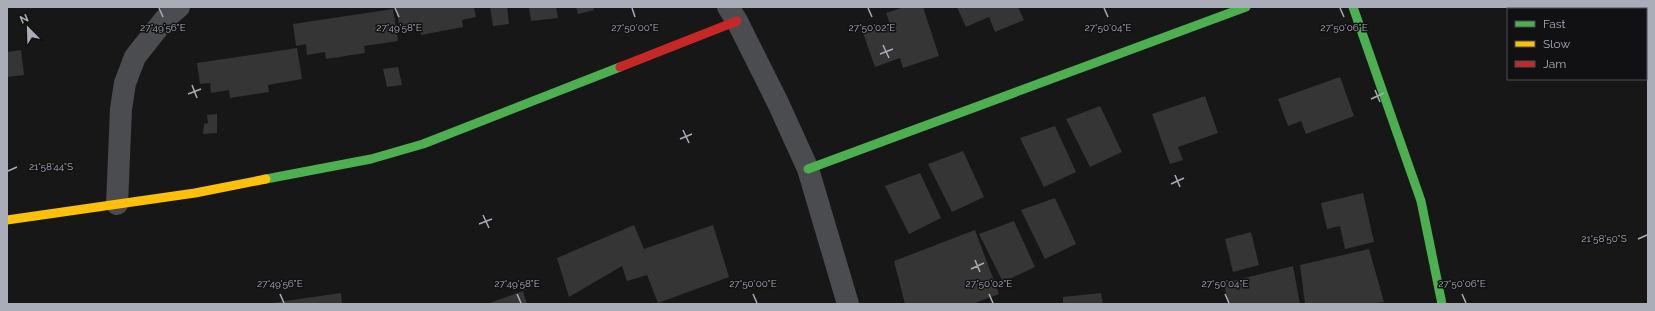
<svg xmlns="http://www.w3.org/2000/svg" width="1655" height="311" viewBox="0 0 1655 311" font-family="Raleway,sans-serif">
<rect width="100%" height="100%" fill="#171717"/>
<g fill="#353536">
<path d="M 396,7 L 474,7 L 476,17 L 462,20 L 463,27 L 421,35 L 419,26 L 400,30 Z"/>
<path d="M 490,7 L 507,7 L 509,24 L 493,26 Z"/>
<path d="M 529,7 L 556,7 L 558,18 L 531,21 Z"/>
<path d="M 576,7 L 593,7 L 594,10 L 578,14 Z"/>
<path d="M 904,7 L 923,7 L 939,56 L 903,68 L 900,58 L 875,67 L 863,33 L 890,24 L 886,13 Z"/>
<path d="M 957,7 L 1018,7 L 1024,20 L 995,32 L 989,17 L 966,27 Z"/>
<path d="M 1551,7 L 1598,7 L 1600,9 L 1552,9 Z"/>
<path d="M 393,9 L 398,41 L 364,46 L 365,53 L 326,59 L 325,52 L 307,55 L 306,44 L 296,46 L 293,24 Z"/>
<path d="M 297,48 L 302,79 L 268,85 L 269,92 L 230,98 L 229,90 L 211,93 L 210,83 L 200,84 L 197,63 Z"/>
<path d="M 21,50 L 24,75 L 7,77 L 7,52 Z"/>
<path d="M 398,67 L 402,85 L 387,87 L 383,69 Z"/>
<path d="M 1340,77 L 1354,116 L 1306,134 L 1301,121 L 1288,126 L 1278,99 Z"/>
<path d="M 1205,96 L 1218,133 L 1178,147 L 1183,160 L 1170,164 L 1152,114 Z"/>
<path d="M 1100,106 L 1122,152 L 1090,167 L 1066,119 Z"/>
<path d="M 217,114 L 217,133 L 203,134 L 204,124 L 208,123 L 207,115 Z"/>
<path d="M 1055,126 L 1076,172 L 1044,187 L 1020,138 Z"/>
<path d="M 963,151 L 984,197 L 952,212 L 928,164 Z"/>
<path d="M 920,173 L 941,218 L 909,234 L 885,186 Z"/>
<path d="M 1363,193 L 1374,242 L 1345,249 L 1340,226 L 1327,229 L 1321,203 Z"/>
<path d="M 1055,198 L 1076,244 L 1045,259 L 1021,210 Z"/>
<path d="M 1014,221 L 1035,267 L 1003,282 L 979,234 Z"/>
<path d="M 634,225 L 644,249 L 713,225 L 729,277 L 658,303 L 647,275 L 627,281 L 622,266 L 569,297 L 557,258 Z"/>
<path d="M 975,230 L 999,294 L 972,304 L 905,304 L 894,261 Z"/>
<path d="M 1251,232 L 1259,265 L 1233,272 L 1225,239 Z"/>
<path d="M 1369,249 L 1384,302 L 1367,304 L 1305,304 L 1300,265 Z"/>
<path d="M 1293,266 L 1300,304 L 1228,304 L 1224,283 Z"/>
<path d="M 523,291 L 527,304 L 487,304 Z"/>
<path d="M 341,293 L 342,304 L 272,304 L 272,303 Z"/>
<path d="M 1101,293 L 1103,304 L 1063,304 L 1063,297 Z"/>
</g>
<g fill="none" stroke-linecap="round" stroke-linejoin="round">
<g stroke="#4b4c50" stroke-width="22">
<path d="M 728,7 L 737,21 L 778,103 L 808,169 L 848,304"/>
<path d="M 117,204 L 121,109 L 125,83 L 135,57 L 165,19 L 179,7"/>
</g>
<g stroke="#4caf50" stroke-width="9">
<path d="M 1353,7 L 1421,201 L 1442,304"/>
<path d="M 808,169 L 1246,7"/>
<path d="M 266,179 L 371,159 L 423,144 L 620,67"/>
</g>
<path stroke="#ffc107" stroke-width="9" d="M 7,220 L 195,193 L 266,179"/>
<path stroke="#c62828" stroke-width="9" d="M 620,67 L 737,21"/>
</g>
<path fill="none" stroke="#a8adb8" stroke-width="1.5" d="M 159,8 L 163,17M 395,8 L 399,17M 632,8 L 635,17M 868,8 L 872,17M 1104,8 L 1108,17M 1340,8 L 1344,17M 883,45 L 889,58M 880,54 L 893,49M 192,85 L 197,98M 1375,90 L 1380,102M 188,94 L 201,89M 1371,99 L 1384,93M 683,130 L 689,143M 680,139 L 692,134M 8,171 L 17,167M 1175,175 L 1180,187M 1171,184 L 1184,178M 483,215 L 489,228M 479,224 L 492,219M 1638,239 L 1647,235M 975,260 L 980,272M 971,269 L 984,263M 280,294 L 284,303M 517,294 L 521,303M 753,294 L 757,303M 989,294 L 993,303M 1225,294 L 1229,303M 1462,294 L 1466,303"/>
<g font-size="10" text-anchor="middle" fill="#a8adb8" stroke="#111113" stroke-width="3" stroke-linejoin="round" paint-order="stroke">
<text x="163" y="31">27°49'56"E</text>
<text x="399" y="31">27°49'58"E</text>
<text x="635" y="31">27°50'00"E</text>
<text x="872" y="31">27°50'02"E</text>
<text x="1108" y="31">27°50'04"E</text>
<text x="1344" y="31">27°50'06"E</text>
<text x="51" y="170">21°58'44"S</text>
<text x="1604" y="242">21°58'50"S</text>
<text x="280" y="287">27°49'56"E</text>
<text x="517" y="287">27°49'58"E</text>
<text x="753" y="287">27°50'00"E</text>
<text x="989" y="287">27°50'02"E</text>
<text x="1225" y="287">27°50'04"E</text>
<text x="1462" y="287">27°50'06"E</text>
</g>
<rect width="1655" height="311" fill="none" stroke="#a8adb8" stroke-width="16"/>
<rect x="1507" y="8" width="140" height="72" fill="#111113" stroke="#4d4f55"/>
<rect x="1515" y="21" width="20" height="6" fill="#4caf50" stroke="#4d4f55"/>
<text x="1543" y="28" font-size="12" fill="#a8adb8">Fast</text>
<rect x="1515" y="41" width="20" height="6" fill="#ffc107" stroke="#4d4f55"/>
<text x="1543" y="48" font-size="12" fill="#a8adb8">Slow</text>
<rect x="1515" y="61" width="20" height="6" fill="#c62828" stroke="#4d4f55"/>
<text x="1543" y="68" font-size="12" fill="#a8adb8">Jam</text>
<g transform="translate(28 28) rotate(337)" stroke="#111113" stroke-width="3" paint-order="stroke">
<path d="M0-3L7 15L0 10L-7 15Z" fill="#a8adb8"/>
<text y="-6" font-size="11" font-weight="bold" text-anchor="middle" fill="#a8adb8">N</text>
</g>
</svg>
